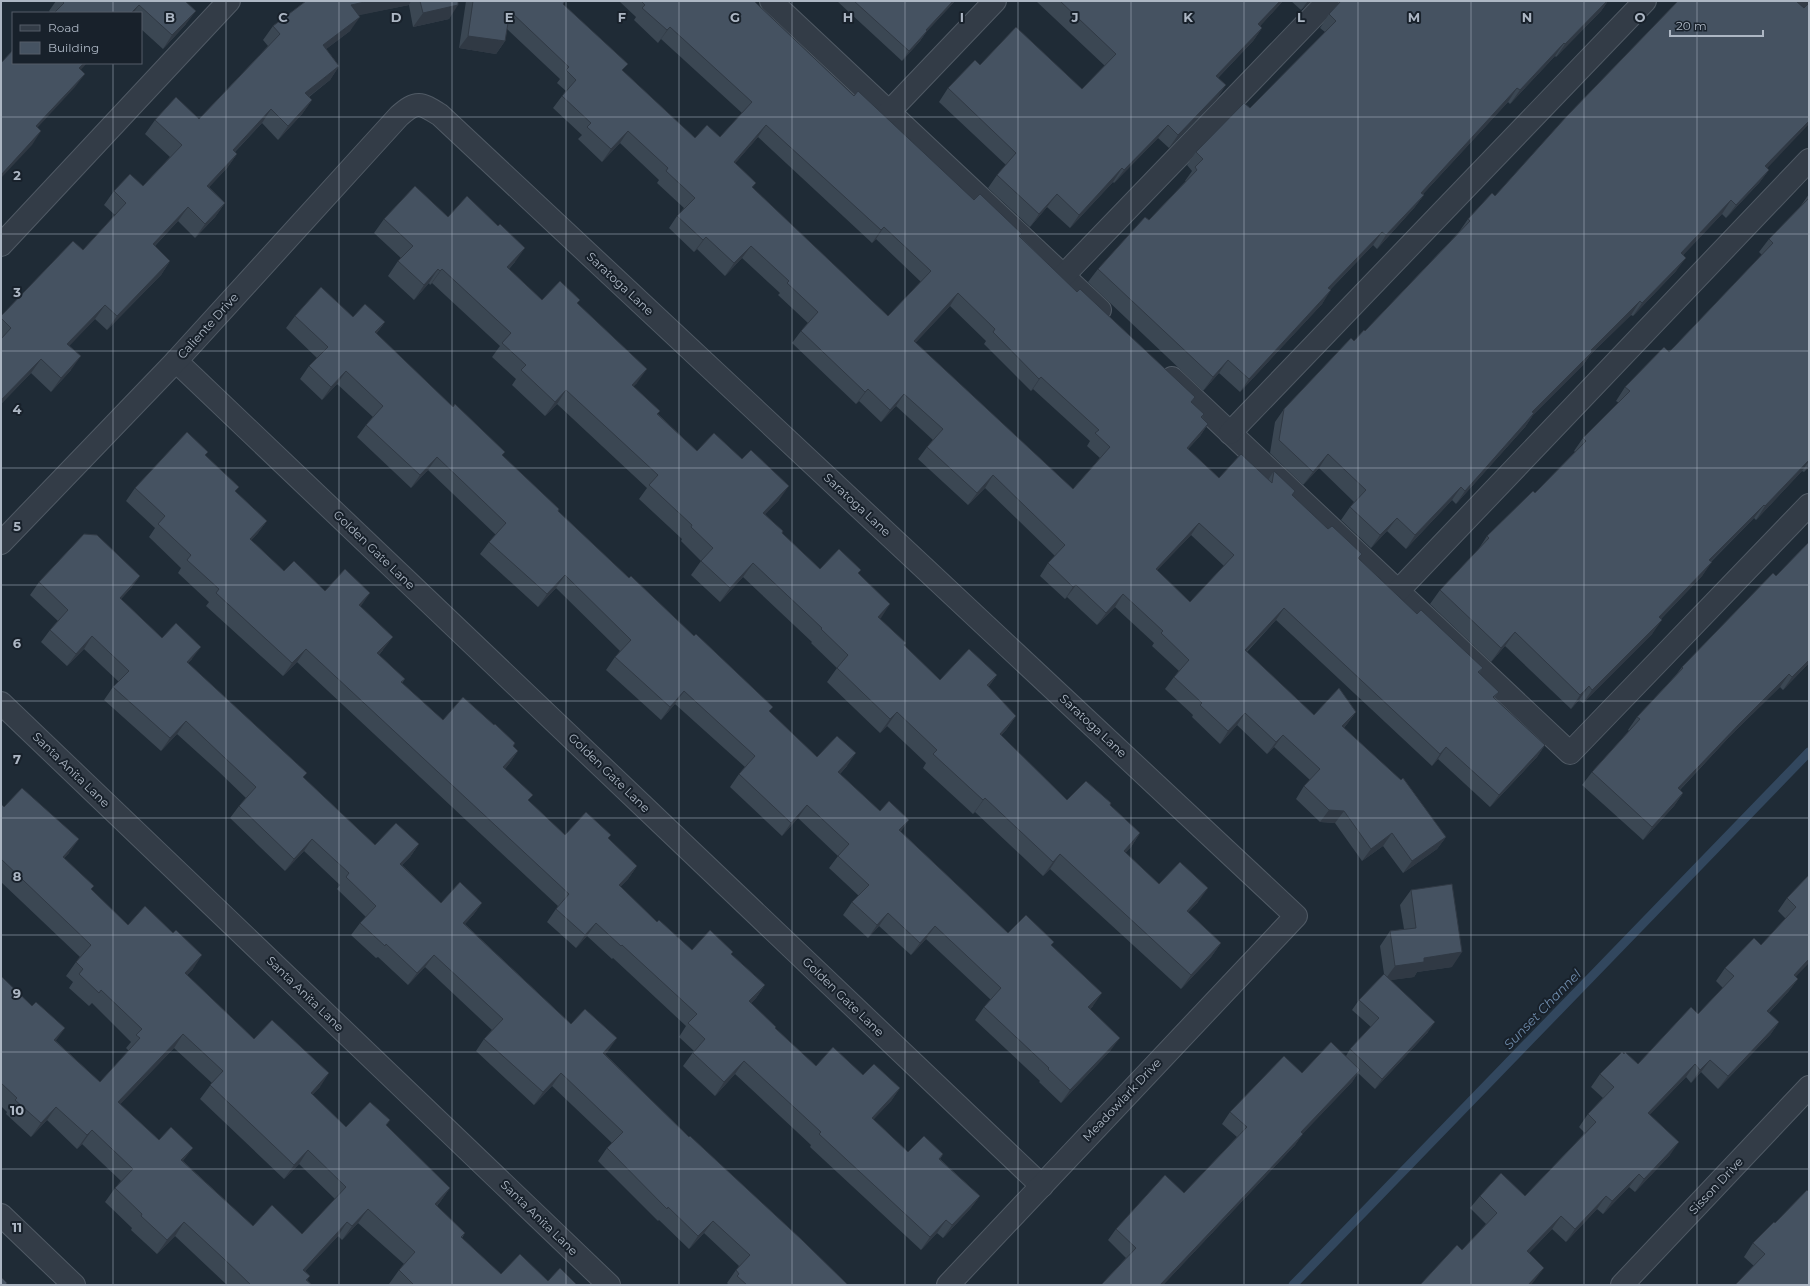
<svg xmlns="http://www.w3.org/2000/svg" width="1810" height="1286" viewBox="0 0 1810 1286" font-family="Montserrat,sans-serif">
<rect width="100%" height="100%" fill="#1f2b36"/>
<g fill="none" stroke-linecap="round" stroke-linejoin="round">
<path stroke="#32475e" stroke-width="9" d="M 1293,1285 L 1809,752"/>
<defs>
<g id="minor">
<path d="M 771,1 L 1100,310"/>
<path d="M 1802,1 L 1809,8"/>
<path d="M 889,112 L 995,1"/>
<path d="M 1,245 L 229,1"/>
<path d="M 1063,276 L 1328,1"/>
<path d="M 176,361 L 1042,1186"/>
<path d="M 1172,378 L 1570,753 L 1809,505"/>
<path d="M 1230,433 L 1645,1"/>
<path d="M 1,543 L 176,361 L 399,116 C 417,100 421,103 440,115 L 1296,916 L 948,1285"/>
<path d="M 1398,591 L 1809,160"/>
<path d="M 1,703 L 609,1285"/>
<path d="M 1,1215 L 74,1285"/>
<path d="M 1622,1285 L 1809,1087"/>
</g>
</defs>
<use href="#minor" stroke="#505a65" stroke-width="24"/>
<use href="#minor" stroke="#333c47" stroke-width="22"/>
</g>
<g fill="#3b4753" fill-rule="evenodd">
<path d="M 56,1 L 185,1 L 186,24 L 163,49 L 141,29 L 141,13 L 51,13 L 49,11 Z"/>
<path d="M 306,1 L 458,1 L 449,19 L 413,27 L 409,5 L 358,15 L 350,31 L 326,49 L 339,66 L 330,80 L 309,97 L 312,100 L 302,114 L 278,140 L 262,123 L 235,152 L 237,154 L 227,168 L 209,187 L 225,203 L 215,217 L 195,238 L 178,221 L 155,246 L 170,261 L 161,275 L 107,330 L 95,319 L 69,345 L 71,370 L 51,392 L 31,373 L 1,404 L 1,316 L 83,250 L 115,215 L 104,205 L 114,191 L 143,186 L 170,157 L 145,134 L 155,120 L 199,119 L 268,46 L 263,40 L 273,26 Z"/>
<path d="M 466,1 L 565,1 L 563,4 L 623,71 L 695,138 L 720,137 L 742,113 L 661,39 L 658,43 L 634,20 L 636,17 L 619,1 L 754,1 L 854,96 L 974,200 L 1022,234 L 1020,236 L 1077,292 L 1195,397 L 1191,403 L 1204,414 L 1202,417 L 1208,424 L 1200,436 L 1188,449 L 1219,478 L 1268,480 L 1274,471 L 1295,491 L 1292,495 L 1417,614 L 1483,668 L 1479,673 L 1499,692 L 1494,698 L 1545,745 L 1537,757 L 1490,807 L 1438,759 L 1432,766 L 1276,620 L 1247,652 L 1314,715 L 1356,712 L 1344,728 L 1446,837 L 1437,849 L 1403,873 L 1383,846 L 1362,861 L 1335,823 L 1320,822 L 1296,799 L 1304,786 L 1310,780 L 1274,747 L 1267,754 L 1237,725 L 1220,744 L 1192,717 L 1193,715 L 1165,689 L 1174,677 L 1179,671 L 1152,646 L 1154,643 L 1115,607 L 1097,625 L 1067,597 L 1065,599 L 1040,576 L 1048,563 L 1055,556 L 985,488 L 968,505 L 918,459 L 927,447 L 933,440 L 896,406 L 881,422 L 859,401 L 856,404 L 792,343 L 801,331 L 808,323 L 778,295 L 780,293 L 742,258 L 725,276 L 697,249 L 694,252 L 669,228 L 677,216 L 684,208 L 657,183 L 659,180 L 620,143 L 602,162 L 578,139 L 582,135 L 553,108 L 562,96 L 566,91 L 557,83 L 560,79 L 507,29 L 505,41 L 496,54 L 459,48 ZM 758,137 L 872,243 L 876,239 L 921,282 L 888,316 L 752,188 L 756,183 L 735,163 ZM 950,306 L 986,341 L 984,344 L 1031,391 L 1033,389 L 1090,441 L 1087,446 L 1100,458 L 1073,489 L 915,343 ZM 1191,535 L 1224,566 L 1190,602 L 1157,570 Z"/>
<path d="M 837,1 L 955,1 L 927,31 L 920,41 L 902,61 Z"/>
<path d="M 1036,1 L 1283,1 L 1260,26 L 1262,28 L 1253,41 L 1218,78 L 1217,99 L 1169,148 L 1158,138 L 1114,183 L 1113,182 L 1070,228 L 1047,207 L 1030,227 L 988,188 L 997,175 L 1006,165 L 939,102 L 948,88 L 980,65 L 1082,89 L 1105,66 Z"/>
<path d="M 1291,1 L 1312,1 L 1301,10 Z"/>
<path d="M 1340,1 L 1608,1 L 1601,11 L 1556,57 L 1555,56 L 1510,104 L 1508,102 L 1423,194 L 1424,195 L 1414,208 L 1377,249 L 1373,245 L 1330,290 L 1322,304 L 1240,392 L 1219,373 L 1203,391 L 1088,282 L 1098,269 L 1149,220 L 1186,181 L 1185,181 L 1192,171 L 1187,165 L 1196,152 L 1250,108 L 1325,32 L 1320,28 L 1329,14 Z"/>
<path d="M 1804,8 L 1767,168 L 1769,170 L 1759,183 L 1726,218 L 1722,214 L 1683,255 L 1676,271 L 1633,316 L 1631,315 L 1590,355 L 1583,365 L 1533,415 L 1525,427 L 1456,504 L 1452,500 L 1406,549 L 1387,531 L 1371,548 L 1341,520 L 1350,507 L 1354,502 L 1319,468 L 1303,485 L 1270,453 L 1275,422 L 1284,409 L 1365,331 L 1459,232 L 1468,219 L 1495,196 Z"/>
<path d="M 1809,194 L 1809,467 L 1804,472 L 1802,471 L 1756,520 L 1754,518 L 1711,562 L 1702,576 L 1661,619 L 1652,634 L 1583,703 L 1579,700 L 1571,709 L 1505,646 L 1491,662 L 1430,604 L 1440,590 L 1478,550 L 1487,536 L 1535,493 L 1575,452 L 1574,451 L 1583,438 L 1619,403 L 1616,401 L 1625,387 L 1674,347 L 1762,255 L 1759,252 L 1769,239 L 1800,207 Z"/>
<path d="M 448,217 L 515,262 L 509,269 L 542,300 L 580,300 L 577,303 L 637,383 L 633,386 L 658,414 L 697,451 L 779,500 L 765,514 L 782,533 L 820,569 L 858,574 L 880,619 L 904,646 L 940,680 L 997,675 L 988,687 L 1016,716 L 1006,730 L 1001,735 L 1067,800 L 1110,805 L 1140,833 L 1131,847 L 1125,853 L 1159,884 L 1198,902 L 1188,912 L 1221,943 L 1211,957 L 1181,989 L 1050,869 L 1043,876 L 975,812 L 973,814 L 923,768 L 926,763 L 887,726 L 880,733 L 827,682 L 837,668 L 811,643 L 812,642 L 743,577 L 720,602 L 691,575 L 701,561 L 681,541 L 682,539 L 639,499 L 647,488 L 557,404 L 545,416 L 512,385 L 516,379 L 492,357 L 500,346 L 432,283 L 430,285 L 429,283 L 414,300 L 388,276 L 398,261 L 401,258 L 374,233 L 384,219 Z"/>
<path d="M 295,316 L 353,317 L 385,322 L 376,334 L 453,407 L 505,452 L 502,456 L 559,509 L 558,511 L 817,757 L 847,766 L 840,774 L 1008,933 L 1052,946 L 1093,1006 L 1090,1009 L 1111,1050 L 1061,1103 L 1039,1082 L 1040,1081 L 975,1020 L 984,1007 L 991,1000 L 926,939 L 911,955 L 879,926 L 868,938 L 843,915 L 852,902 L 859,896 L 829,868 L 838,856 L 798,818 L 782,836 L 730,787 L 739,774 L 745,767 L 675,704 L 661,720 L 606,670 L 615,657 L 620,651 L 556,588 L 538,607 L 480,554 L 489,542 L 496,535 L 428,470 L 411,488 L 357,437 L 366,425 L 373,417 L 337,384 L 322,400 L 300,379 L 309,366 L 317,358 L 286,328 Z"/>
<path d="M 208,452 L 205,455 L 236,492 L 267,521 L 257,534 L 251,540 L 284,571 L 325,591 L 360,607 L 383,650 L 379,655 L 405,679 L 402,683 L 443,720 L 494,725 L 515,743 L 513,746 L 518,751 L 509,764 L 505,769 L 529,801 L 565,835 L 608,839 L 637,866 L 628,879 L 620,887 L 657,922 L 692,950 L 733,952 L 731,954 L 765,985 L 756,998 L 751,1003 L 775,1028 L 816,1066 L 863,1075 L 900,1088 L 891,1101 L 873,1119 L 908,1152 L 943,1154 L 940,1159 L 980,1196 L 970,1209 L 943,1238 L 937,1233 L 921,1250 L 810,1147 L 811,1145 L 735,1074 L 715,1096 L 683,1066 L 694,1051 L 679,1037 L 686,1026 L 613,958 L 612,959 L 587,936 L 576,948 L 547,922 L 558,906 L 297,662 L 283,676 L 206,606 L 209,602 L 178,573 L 181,568 L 149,537 L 155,528 L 126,501 L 135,488 Z"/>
<path d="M 1809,542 L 1809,663 L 1783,690 L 1780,687 L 1730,736 L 1680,790 L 1683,793 L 1674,806 L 1643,840 L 1582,785 L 1592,772 L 1629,731 L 1628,730 L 1637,717 L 1676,675 L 1682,667 L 1776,576 Z"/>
<path d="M 140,576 L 131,588 L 121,599 L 162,638 L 192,659 L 188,663 L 304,778 L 375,845 L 419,844 L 410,857 L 402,865 L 441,903 L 482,903 L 473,915 L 465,924 L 571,1024 L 608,1051 L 605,1054 L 689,1137 L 848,1285 L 729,1285 L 727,1283 L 736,1270 L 739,1266 L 704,1233 L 689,1249 L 659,1220 L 658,1221 L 598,1161 L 607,1148 L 612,1143 L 552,1086 L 534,1105 L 476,1051 L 484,1039 L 492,1030 L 425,967 L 408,985 L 378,957 L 376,958 L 351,935 L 360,923 L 366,917 L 337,889 L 340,885 L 304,851 L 285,871 L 230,818 L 239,806 L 246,798 L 218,771 L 177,734 L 161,751 L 104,700 L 113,687 L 119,682 L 84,649 L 67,666 L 41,642 L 50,630 L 58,621 L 30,595 L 39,582 Z"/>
<path d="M 1,804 L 4,807 L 69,853 L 64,858 L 91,890 L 128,925 L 193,969 L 187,975 L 254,1039 L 320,1087 L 312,1095 L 346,1127 L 386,1126 L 450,1188 L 440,1202 L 437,1206 L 465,1233 L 462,1238 L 501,1274 L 577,1285 L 391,1285 L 389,1284 L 399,1270 L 404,1264 L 358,1223 L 342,1240 L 338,1236 L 305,1271 L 310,1276 L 307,1280 L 312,1285 L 227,1285 L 175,1236 L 157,1254 L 131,1230 L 132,1228 L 105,1202 L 115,1188 L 121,1181 L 82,1144 L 77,1149 L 47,1120 L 31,1137 L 6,1114 L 7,1112 L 1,1106 L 1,976 L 56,1041 L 100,1082 L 129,1051 L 126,1048 L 131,1042 L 92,1003 L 89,1006 L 69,988 L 73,982 L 66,976 L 76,962 L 80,957 L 1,882 ZM 174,1048 L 212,1083 L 200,1099 L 284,1179 L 299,1164 L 335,1199 L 302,1234 L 253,1226 L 183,1161 L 159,1140 L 120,1104 Z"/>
<path d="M 1809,875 L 1796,977 L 1798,979 L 1788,992 L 1769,1013 L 1779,1022 L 1770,1035 L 1718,1089 L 1701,1072 L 1691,1083 L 1686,1077 L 1649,1115 L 1670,1155 L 1635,1192 L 1629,1187 L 1603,1214 L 1597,1209 L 1566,1242 L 1552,1229 L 1529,1253 L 1535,1280 L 1462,1250 L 1486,1224 L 1470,1208 L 1480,1196 L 1525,1196 L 1585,1133 L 1579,1127 L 1588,1114 L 1603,1098 L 1591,1087 L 1600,1074 L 1624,1054 L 1638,1064 L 1698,1014 L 1723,988 L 1716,981 L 1725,968 L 1761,945 L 1786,919 L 1778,911 L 1787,898 Z"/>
<path d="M 1411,890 L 1452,967 L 1417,972 L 1414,977 L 1390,980 L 1428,1032 L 1375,1089 L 1358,1073 L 1352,1082 L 1303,1133 L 1295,1145 L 1163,1285 L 1101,1285 L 1126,1258 L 1108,1240 L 1116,1229 L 1184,1193 L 1237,1137 L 1222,1124 L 1230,1112 L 1302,1073 L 1346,1056 L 1350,1049 L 1371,1027 L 1352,1010 L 1359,1000 L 1384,974 L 1380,946 L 1390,931 L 1404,929 L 1400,905 Z"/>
<path d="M 1775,1223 L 1809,1285 L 1754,1266 L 1744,1257 L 1753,1243 Z"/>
</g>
<g fill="#303944">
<path d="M 369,1 L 411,1 L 409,5 L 341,19 L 351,5 Z"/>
<path d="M 953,1 L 955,1 L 919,40 L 926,30 Z"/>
<path d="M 1280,1 L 1283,1 L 1249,38 L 1258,24 Z"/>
<path d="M 1308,1 L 1312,1 L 1301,10 Z"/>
<path d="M 1607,1 L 1608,1 L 1601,11 L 1556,57 L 1565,44 Z"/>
<path d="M 139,5 L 133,13 L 131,13 Z"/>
<path d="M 458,5 L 449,19 L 413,27 L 423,13 Z"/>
<path d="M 196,11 L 186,24 L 163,49 L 172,35 Z"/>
<path d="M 360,17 L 350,31 L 313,59 L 323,45 Z"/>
<path d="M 670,27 L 658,43 L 667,30 Z"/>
<path d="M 1262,28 L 1253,41 L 1207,89 L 1216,76 Z"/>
<path d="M 927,31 L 920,41 L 902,61 L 909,51 Z"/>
<path d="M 468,36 L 505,41 L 496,54 L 459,48 Z"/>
<path d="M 1564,43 L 1555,56 L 1510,104 L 1520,90 Z"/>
<path d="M 84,63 L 87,63 L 70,82 L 79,68 Z"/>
<path d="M 339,66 L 330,80 L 295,107 L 305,93 Z"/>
<path d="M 85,74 L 75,87 L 26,140 L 36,126 Z"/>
<path d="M 1226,85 L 1217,99 L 1169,148 L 1178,135 Z"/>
<path d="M 1517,88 L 1508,102 L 1412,206 L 1421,193 Z"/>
<path d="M 312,100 L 302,114 L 278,140 L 288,126 Z"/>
<path d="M 271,109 L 262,123 L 223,164 L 233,150 Z"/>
<path d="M 1809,121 L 1809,124 L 1756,180 L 1765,166 Z"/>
<path d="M 766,125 L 758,137 L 725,175 L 734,162 Z"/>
<path d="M 1168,125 L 1158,138 L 1114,183 L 1124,170 Z"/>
<path d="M 41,131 L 32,145 L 1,178 L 1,175 Z"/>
<path d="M 628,131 L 620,143 L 602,162 L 611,149 Z"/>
<path d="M 237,154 L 227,168 L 197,200 L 207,186 Z"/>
<path d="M 1122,168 L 1113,182 L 1070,228 L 1079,215 Z"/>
<path d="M 1769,170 L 1759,183 L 1726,218 L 1736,205 Z"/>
<path d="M 1057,194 L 1047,207 L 1030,227 L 1039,214 Z"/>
<path d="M 1424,195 L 1414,208 L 1377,249 L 1386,235 Z"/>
<path d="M 1731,200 L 1722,214 L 1672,267 L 1681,253 Z"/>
<path d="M 225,203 L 215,217 L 195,238 L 205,224 Z"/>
<path d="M 188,207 L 178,221 L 143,258 L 153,244 Z"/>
<path d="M 884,227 L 876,239 L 872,243 L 881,230 Z"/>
<path d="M 1382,232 L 1373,245 L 1319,301 L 1328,288 Z"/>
<path d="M 706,237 L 697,249 L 694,252 L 703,240 Z"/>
<path d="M 751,246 L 742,258 L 725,276 L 734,263 Z"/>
<path d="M 525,248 L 515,262 L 497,281 L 507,267 Z"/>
<path d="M 1686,258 L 1676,271 L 1633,316 L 1642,303 Z"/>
<path d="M 170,261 L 161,275 L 107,330 L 117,316 Z"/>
<path d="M 438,269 L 429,283 L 414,300 L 424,285 Z"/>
<path d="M 442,269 L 432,283 L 430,285 L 440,271 Z"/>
<path d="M 1331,290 L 1322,304 L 1240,392 L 1249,379 Z"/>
<path d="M 958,293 L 950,306 L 905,354 L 914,341 Z"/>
<path d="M 1640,301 L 1631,315 L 1590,355 L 1583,365 L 1533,415 L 1525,427 L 1456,504 L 1465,491 L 1532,412 L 1591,350 Z"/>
<path d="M 105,305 L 95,319 L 58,358 L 67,344 Z"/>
<path d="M 385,322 L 376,334 L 375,332 Z"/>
<path d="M 81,356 L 71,370 L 51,392 L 61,378 Z"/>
<path d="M 41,359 L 31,373 L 1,404 L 1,400 Z"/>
<path d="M 1228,360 L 1219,373 L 1203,391 L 1213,377 Z"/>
<path d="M 647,369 L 637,383 L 622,399 L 632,385 Z"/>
<path d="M 346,371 L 337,384 L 322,400 L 331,387 Z"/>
<path d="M 1041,377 L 1033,389 L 1031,391 L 1039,379 Z"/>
<path d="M 868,389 L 859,401 L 856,404 L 865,392 Z"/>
<path d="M 566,390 L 557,404 L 545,416 L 555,402 Z"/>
<path d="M 904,394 L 896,406 L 881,422 L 890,410 Z"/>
<path d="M 1208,424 L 1200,436 L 1178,460 L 1187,448 Z"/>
<path d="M 1328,454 L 1319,468 L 1303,485 L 1313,472 Z"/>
<path d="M 437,457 L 428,470 L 411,488 L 420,475 Z"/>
<path d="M 1809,460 L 1809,461 L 1802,471 L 1756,520 L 1765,506 Z"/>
<path d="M 1809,465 L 1809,467 L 1804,472 Z"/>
<path d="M 993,475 L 985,488 L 968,505 L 977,493 Z"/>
<path d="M 789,486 L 779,500 L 753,527 L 763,513 Z"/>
<path d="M 1461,487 L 1452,500 L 1406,549 L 1415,535 Z"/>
<path d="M 1764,505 L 1754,518 L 1699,573 L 1709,560 Z"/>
<path d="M 1397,518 L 1387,531 L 1371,548 L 1380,535 Z"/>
<path d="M 267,521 L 257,534 L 241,552 L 250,539 Z"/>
<path d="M 1199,523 L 1191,535 L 1147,581 L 1156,569 Z"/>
<path d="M 1712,562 L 1702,576 L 1649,631 L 1659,617 Z"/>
<path d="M 753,563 L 743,577 L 720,602 L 730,588 Z"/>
<path d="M 565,575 L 556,588 L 538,607 L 547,594 Z"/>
<path d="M 140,576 L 131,588 L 111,610 L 120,598 Z"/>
<path d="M 1076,585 L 1067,597 L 1065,599 L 1073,587 Z"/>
<path d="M 370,593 L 361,606 L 349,618 L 359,605 Z"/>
<path d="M 1123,594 L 1115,607 L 1097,625 L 1106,613 Z"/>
<path d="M 890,604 L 881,618 L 868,631 L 878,617 Z"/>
<path d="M 1284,608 L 1276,620 L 1236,662 L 1245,650 Z"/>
<path d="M 1662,620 L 1652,634 L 1583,703 L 1592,690 Z"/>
<path d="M 1515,632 L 1505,646 L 1491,662 L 1501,648 Z"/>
<path d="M 92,636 L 84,649 L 67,666 L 76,654 Z"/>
<path d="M 393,637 L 383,650 L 368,666 L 377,653 Z"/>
<path d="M 201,647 L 192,659 L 178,674 L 187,662 Z"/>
<path d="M 306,649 L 297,662 L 283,676 L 292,663 Z"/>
<path d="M 1809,660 L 1809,663 L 1783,690 L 1792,677 Z"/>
<path d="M 1789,674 L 1780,687 L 1730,736 L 1669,801 L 1678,788 L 1740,723 Z"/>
<path d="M 997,675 L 987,689 L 987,685 Z"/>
<path d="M 1589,686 L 1579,700 L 1571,709 L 1580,695 Z"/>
<path d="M 684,691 L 675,704 L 661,720 L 670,707 Z"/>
<path d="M 897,712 L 887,726 L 880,733 L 890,719 Z"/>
<path d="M 1356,712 L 1347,724 L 1334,739 L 1342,726 Z"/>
<path d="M 1245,713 L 1237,725 L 1220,744 L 1228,731 Z"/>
<path d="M 1016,716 L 1006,730 L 990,748 L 1000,734 Z"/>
<path d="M 186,721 L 177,734 L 161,751 L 170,738 Z"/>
<path d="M 1283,735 L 1274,747 L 1267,754 L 1276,742 Z"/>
<path d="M 1545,745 L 1537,757 L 1490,807 L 1499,795 Z"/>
<path d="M 1446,747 L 1438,759 L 1432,766 L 1440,754 Z"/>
<path d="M 518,751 L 509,764 L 494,781 L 503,767 Z"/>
<path d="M 856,753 L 847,766 L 829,785 L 838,772 Z"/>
<path d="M 1683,793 L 1674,806 L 1643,840 L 1652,827 Z"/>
<path d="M 985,798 L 975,812 L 973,814 L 983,800 Z"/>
<path d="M 807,805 L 798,818 L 782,836 L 791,823 Z"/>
<path d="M 1329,810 L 1344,811 L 1335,823 L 1320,822 Z"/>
<path d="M 909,820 L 900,833 L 899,830 Z"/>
<path d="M 1140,833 L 1131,847 L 1114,865 L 1124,851 Z"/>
<path d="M 1392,833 L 1383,846 L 1362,861 L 1371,849 Z"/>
<path d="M 1446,837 L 1437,849 L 1403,873 L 1412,861 Z"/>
<path d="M 79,839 L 69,853 L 53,870 L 63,857 Z"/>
<path d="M 312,839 L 304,851 L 285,871 L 294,859 Z"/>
<path d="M 419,844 L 410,857 L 391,876 L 400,864 Z"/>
<path d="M 1060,854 L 1050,869 L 1043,876 L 1053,862 Z"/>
<path d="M 637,866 L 628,879 L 609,898 L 619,885 Z"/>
<path d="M 1208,888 L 1198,902 L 1177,925 L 1187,911 Z"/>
<path d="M 482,903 L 473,915 L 454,936 L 463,923 Z"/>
<path d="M 888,913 L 879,926 L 868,938 L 877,925 Z"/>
<path d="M 596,923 L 587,936 L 576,948 L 585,935 Z"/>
<path d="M 935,926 L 926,939 L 911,955 L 920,943 Z"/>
<path d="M 1221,943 L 1211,957 L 1181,989 L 1191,975 Z"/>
<path d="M 1462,952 L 1452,967 L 1417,972 L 1414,977 L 1384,981 L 1395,966 L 1424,958 Z"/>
<path d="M 202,955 L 193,969 L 176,987 L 185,973 Z"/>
<path d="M 434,955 L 425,967 L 408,985 L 417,973 Z"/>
<path d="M 1809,959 L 1809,963 L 1785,988 L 1794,975 Z"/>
<path d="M 1798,979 L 1788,992 L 1758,1024 L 1767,1011 Z"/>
<path d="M 765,985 L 756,998 L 740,1014 L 749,1001 Z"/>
<path d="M 1102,993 L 1093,1006 L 1079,1020 L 1088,1007 Z"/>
<path d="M 1435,1022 L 1428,1032 L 1375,1089 L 1382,1079 Z"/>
<path d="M 1779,1022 L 1770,1035 L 1718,1089 L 1728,1076 Z"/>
<path d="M 65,1028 L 55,1042 L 54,1040 Z"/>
<path d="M 183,1034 L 174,1048 L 109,1116 L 118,1102 Z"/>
<path d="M 617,1038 L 608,1051 L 594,1065 L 603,1053 Z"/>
<path d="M 1120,1038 L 1111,1050 L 1061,1103 L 1070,1090 Z"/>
<path d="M 1710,1060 L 1701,1072 L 1691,1083 L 1700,1070 Z"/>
<path d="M 744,1061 L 735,1074 L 715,1096 L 724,1082 Z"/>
<path d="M 1695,1064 L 1686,1077 L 1639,1126 L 1648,1113 Z"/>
<path d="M 1360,1070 L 1352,1082 L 1293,1144 L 1301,1132 Z"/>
<path d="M 329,1073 L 320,1087 L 301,1107 L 311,1093 Z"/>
<path d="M 561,1073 L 552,1086 L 534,1105 L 543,1092 Z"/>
<path d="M 900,1088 L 891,1101 L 863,1131 L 872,1118 Z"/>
<path d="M 56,1107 L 47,1120 L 31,1137 L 41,1123 Z"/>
<path d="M 92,1130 L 82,1144 L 77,1149 L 87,1135 Z"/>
<path d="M 1303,1134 L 1295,1145 L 1163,1285 L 1160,1285 Z"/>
<path d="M 1679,1142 L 1670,1155 L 1635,1192 L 1644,1179 Z"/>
<path d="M 193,1148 L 183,1161 L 181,1160 Z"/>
<path d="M 308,1150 L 299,1164 L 284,1179 L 294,1165 Z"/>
<path d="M 1639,1174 L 1629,1187 L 1603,1214 L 1612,1201 Z"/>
<path d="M 450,1188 L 440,1202 L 425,1218 L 435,1204 Z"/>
<path d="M 980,1196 L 970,1209 L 943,1238 L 952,1225 Z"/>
<path d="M 1606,1196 L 1597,1209 L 1566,1242 L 1575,1229 Z"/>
<path d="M 368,1209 L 358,1223 L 342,1240 L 352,1226 Z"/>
<path d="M 1561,1216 L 1552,1229 L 1518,1264 L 1527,1251 Z"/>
<path d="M 946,1220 L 937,1233 L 921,1250 L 930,1237 Z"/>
<path d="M 713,1221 L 704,1233 L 689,1249 L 698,1236 Z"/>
<path d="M 184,1222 L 175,1236 L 157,1254 L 167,1240 Z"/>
<path d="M 347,1222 L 338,1236 L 293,1284 L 303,1270 Z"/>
<path d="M 1544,1268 L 1535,1280 L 1531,1285 L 1528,1285 Z"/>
</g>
<g fill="#455261" stroke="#303944" fill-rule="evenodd">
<path d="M 62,1 L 185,1 L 196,11 L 172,35 L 139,5 L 131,13 L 54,13 L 64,3 Z"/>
<path d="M 306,1 L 369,1 L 351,5 L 360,17 L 323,45 L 339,66 L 305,93 L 312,100 L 288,126 L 271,109 L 233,150 L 237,154 L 207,186 L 225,203 L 205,224 L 188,207 L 153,244 L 170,261 L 117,316 L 105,305 L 67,344 L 81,356 L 61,378 L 41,359 L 1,400 L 1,339 L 11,328 L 1,318 L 1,316 L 73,241 L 83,250 L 126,203 L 114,191 L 130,174 L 143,186 L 182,145 L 155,120 L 176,97 L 199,119 L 280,34 L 273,26 Z"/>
<path d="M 420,1 L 458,1 L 458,5 L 423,13 Z"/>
<path d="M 473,1 L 565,1 L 563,4 L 628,64 L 622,70 L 695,138 L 707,125 L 720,137 L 752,102 L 670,27 L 667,30 L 642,8 L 645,5 L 641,1 L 754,1 L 854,96 L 858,91 L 974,200 L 980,194 L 1022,234 L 1019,236 L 1077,292 L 1080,289 L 1195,397 L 1191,402 L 1204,414 L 1201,417 L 1208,424 L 1187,448 L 1219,478 L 1241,454 L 1272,483 L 1274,471 L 1295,491 L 1292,495 L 1328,529 L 1332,526 L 1362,554 L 1358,558 L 1417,614 L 1421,610 L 1483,668 L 1478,672 L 1499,692 L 1493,697 L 1545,745 L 1499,795 L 1446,747 L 1440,754 L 1284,608 L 1245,650 L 1314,715 L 1339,688 L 1356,712 L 1342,726 L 1401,780 L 1403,778 L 1446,837 L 1412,861 L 1392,833 L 1371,849 L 1344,811 L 1329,810 L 1304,786 L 1320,769 L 1283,735 L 1276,742 L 1245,713 L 1228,731 L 1200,705 L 1202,703 L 1174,677 L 1189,660 L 1161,633 L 1163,631 L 1123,594 L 1106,613 L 1076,585 L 1073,587 L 1048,563 L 1065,545 L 993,475 L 977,493 L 927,447 L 943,429 L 904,394 L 890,410 L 868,389 L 865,392 L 801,331 L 818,312 L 787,283 L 789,281 L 751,246 L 734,263 L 706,237 L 703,240 L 677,216 L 695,198 L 666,171 L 668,168 L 628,131 L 611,149 L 587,127 L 591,123 L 562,96 L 576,80 L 566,70 L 569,67 L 510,11 L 505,41 L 468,36 ZM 766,125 L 881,230 L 884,227 L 931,271 L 888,316 L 752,187 L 756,183 L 734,162 ZM 958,293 L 995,329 L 993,332 L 1039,379 L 1041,377 L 1099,430 L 1095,433 L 1110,447 L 1073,489 L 914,341 ZM 1199,523 L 1234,555 L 1190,602 L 1156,569 Z"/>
<path d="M 854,1 L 953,1 L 926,30 L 927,31 L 909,51 Z"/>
<path d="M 1060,1 L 1280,1 L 1258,24 L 1262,28 L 1216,76 L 1226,85 L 1178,135 L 1168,125 L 1124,170 L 1122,168 L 1079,215 L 1057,194 L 1039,214 L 997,175 L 1016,153 L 948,88 L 975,60 L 980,65 L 1016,27 L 1082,89 L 1116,54 Z"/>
<path d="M 1341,1 L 1607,1 L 1565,44 L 1564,43 L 1520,90 L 1517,88 L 1421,193 L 1424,195 L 1386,235 L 1382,232 L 1328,288 L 1331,290 L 1249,379 L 1228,360 L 1213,377 L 1098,269 L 1145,217 L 1149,220 L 1197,170 L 1195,167 L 1203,159 L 1196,152 L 1244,103 L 1250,108 L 1336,21 L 1329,14 Z"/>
<path d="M 1678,1 L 1796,1 L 1804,8 L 1809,3 L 1809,121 L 1765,166 L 1769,170 L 1736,205 L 1731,200 L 1681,253 L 1686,258 L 1642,303 L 1640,301 L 1591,350 L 1592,352 L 1532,412 L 1534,413 L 1465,491 L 1461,487 L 1415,535 L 1397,518 L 1380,535 L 1350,507 L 1366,490 L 1328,454 L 1313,472 L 1279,440 L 1284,409 L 1351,338 L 1354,341 L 1364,330 L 1365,331 L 1470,221 L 1468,219 L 1492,193 L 1495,196 L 1566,117 Z"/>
<path d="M 13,50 L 13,63 L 84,63 L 79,68 L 85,74 L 36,126 L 41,131 L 1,175 L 1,63 Z"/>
<path d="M 415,186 L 448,217 L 467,196 L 498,226 L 500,224 L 525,248 L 507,267 L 542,300 L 560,281 L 580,300 L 577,303 L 647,369 L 632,385 L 660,411 L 657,414 L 697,451 L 714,433 L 742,459 L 751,450 L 789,486 L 763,513 L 783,531 L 782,533 L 820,569 L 839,549 L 861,570 L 858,573 L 890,604 L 878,617 L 906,643 L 904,645 L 940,680 L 969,649 L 997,675 L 987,685 L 1016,716 L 1000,734 L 1067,800 L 1086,781 L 1111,803 L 1110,805 L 1140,833 L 1124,851 L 1159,884 L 1180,862 L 1208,888 L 1187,911 L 1221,943 L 1191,975 L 1060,854 L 1053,862 L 985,798 L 983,800 L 933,754 L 937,750 L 897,712 L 890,719 L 837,668 L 848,655 L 821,629 L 822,628 L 753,563 L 730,588 L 701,561 L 713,548 L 691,527 L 692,525 L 649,485 L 658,475 L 566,390 L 555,402 L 521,370 L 526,365 L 502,343 L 511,333 L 442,269 L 440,271 L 438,269 L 424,285 L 398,261 L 413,246 L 384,219 Z"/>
<path d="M 1809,198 L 1809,460 L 1765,506 L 1764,505 L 1709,560 L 1712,562 L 1659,617 L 1662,620 L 1592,690 L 1589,686 L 1580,695 L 1515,632 L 1501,648 L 1440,590 L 1489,538 L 1487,536 L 1533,491 L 1535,493 L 1586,441 L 1583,438 L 1630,391 L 1625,387 L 1664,347 L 1669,352 L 1674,347 L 1773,243 L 1769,239 Z"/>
<path d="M 321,287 L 353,317 L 365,304 L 385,322 L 375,332 L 453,407 L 455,404 L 505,452 L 502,455 L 559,509 L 558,511 L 629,578 L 631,576 L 694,636 L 696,634 L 773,707 L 769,711 L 817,757 L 837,736 L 856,753 L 838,772 L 880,811 L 889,801 L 909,820 L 899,830 L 1008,933 L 1026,915 L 1054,942 L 1051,945 L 1102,993 L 1088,1007 L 1120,1038 L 1070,1090 L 1048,1069 L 1049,1068 L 984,1007 L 1001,988 L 935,926 L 920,943 L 888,913 L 877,925 L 852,902 L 869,885 L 838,856 L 849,844 L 807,805 L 791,823 L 739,774 L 755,756 L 684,691 L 670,707 L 615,657 L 631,640 L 565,575 L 547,594 L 489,542 L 506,523 L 437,457 L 420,475 L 366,425 L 383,406 L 346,371 L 331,387 L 309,366 L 328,347 L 295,316 Z"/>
<path d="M 187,432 L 208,452 L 205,455 L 239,487 L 235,491 L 267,521 L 250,539 L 284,571 L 294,561 L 325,591 L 345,569 L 370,593 L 359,605 L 393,637 L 377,653 L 405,679 L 401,682 L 443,720 L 463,697 L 494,725 L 495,724 L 515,743 L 513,746 L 518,751 L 503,767 L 533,795 L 528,800 L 565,835 L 586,812 L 611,835 L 608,838 L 637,866 L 619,885 L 657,922 L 659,920 L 692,950 L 710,930 L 733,952 L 731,954 L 765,985 L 749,1001 L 776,1027 L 775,1028 L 816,1066 L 833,1047 L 863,1075 L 874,1064 L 900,1088 L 872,1118 L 908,1152 L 924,1136 L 943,1154 L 939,1159 L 980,1196 L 952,1225 L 946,1220 L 930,1237 L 819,1134 L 821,1132 L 744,1061 L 724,1082 L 693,1053 L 705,1039 L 688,1023 L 697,1014 L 622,945 L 621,946 L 596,923 L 585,935 L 556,909 L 569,894 L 306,649 L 292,663 L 216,593 L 219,589 L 187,560 L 191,555 L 158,524 L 165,516 L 135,488 Z"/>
<path d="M 84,534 L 97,535 L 140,576 L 120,598 L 162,638 L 176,623 L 201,647 L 187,662 L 307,773 L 303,777 L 375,845 L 396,823 L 419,844 L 400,864 L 441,903 L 460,882 L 482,903 L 463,923 L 571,1024 L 585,1009 L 617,1038 L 603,1053 L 689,1137 L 690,1136 L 802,1240 L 848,1285 L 747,1285 L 737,1276 L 739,1274 L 736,1270 L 750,1255 L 713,1221 L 698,1236 L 668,1207 L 667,1209 L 607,1148 L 623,1132 L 561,1073 L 543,1092 L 484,1039 L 503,1019 L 474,992 L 434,955 L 417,973 L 386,944 L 385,946 L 360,923 L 376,906 L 346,877 L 349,873 L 312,839 L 294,859 L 239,806 L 256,787 L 226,759 L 186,721 L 170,738 L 113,687 L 129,671 L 92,636 L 76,654 L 50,630 L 68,610 L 39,582 Z"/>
<path d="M 1809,542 L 1809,660 L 1792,677 L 1789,674 L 1740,723 L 1678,788 L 1683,793 L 1652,827 L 1592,772 L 1640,719 L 1637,717 L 1683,668 L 1682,667 L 1773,573 L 1776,576 Z"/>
<path d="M 22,788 L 79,839 L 63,857 L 94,886 L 91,889 L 128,925 L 145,906 L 173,933 L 176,930 L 202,955 L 185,973 L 254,1039 L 272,1020 L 329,1073 L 311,1093 L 346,1127 L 370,1102 L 390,1120 L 386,1125 L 450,1188 L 435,1204 L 465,1233 L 461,1237 L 501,1274 L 520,1254 L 548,1281 L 560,1268 L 577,1285 L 414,1285 L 399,1270 L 415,1252 L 368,1209 L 352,1226 L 347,1222 L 303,1270 L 310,1276 L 306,1280 L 312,1285 L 251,1285 L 223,1258 L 184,1222 L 167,1240 L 141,1216 L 142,1214 L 115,1188 L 133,1169 L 92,1130 L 87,1135 L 56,1107 L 41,1123 L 15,1100 L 17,1098 L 1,1083 L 1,976 L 32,1006 L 36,1002 L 65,1028 L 54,1040 L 100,1082 L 140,1038 L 136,1035 L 142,1029 L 101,990 L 99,993 L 79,974 L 83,969 L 76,962 L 91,945 L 1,859 L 1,804 L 4,807 ZM 183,1034 L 223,1071 L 210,1085 L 294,1165 L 308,1150 L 346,1187 L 302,1234 L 272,1205 L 253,1226 L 181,1160 L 193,1148 L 171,1127 L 159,1140 L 118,1102 Z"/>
<path d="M 1809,875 L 1809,959 L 1794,975 L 1798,979 L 1767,1011 L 1779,1022 L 1728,1076 L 1710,1060 L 1700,1070 L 1695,1064 L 1648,1113 L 1679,1142 L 1644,1179 L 1639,1174 L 1612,1201 L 1606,1196 L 1575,1229 L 1561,1216 L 1527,1251 L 1544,1268 L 1528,1285 L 1420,1285 L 1457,1245 L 1462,1250 L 1497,1213 L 1480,1196 L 1501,1173 L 1525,1196 L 1596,1122 L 1588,1114 L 1614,1087 L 1600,1074 L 1622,1052 L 1624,1054 L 1625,1052 L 1638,1064 L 1691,1007 L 1698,1014 L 1734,976 L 1725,968 L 1754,938 L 1761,945 L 1796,907 L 1787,898 Z"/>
<path d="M 1452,884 L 1462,952 L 1424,958 L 1424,962 L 1395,966 L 1390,931 L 1416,928 L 1411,890 Z"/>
<path d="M 1384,974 L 1435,1022 L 1382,1079 L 1350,1049 L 1379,1018 L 1359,1000 Z"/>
<path d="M 1331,1042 L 1360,1070 L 1301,1132 L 1303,1134 L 1160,1285 L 1101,1285 L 1136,1248 L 1116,1229 L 1165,1175 L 1184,1193 L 1247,1127 L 1230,1112 L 1284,1056 L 1302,1073 Z"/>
<path d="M 1807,1190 L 1809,1192 L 1809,1285 L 1735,1285 L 1765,1254 L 1753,1243 L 1774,1222 L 1775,1223 Z"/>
<path d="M 1,1277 L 7,1283 L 6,1285 L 1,1285 Z"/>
</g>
<path fill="none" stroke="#adb7c4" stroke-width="1" stroke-opacity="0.55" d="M 113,1 L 113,13M 226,1 L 226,1285M 339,1 L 339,1285M 452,1 L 452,1285M 566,1 L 566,1285M 679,1 L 679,1285M 792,1 L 792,1285M 905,1 L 905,1285M 1018,1 L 1018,1285M 1131,1 L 1131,1285M 1244,1 L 1244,1285M 1358,1 L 1358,1285M 1471,1 L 1471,1285M 1584,1 L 1584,1285M 1697,1 L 1697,1285M 113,63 L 113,1285M 1,117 L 1809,117M 1,234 L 1809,234M 1,351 L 1809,351M 1,468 L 1809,468M 1,585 L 1809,585M 1,701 L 1809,701M 1,818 L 1809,818M 1,935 L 1809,935M 1,1052 L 1809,1052M 1,1169 L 1809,1169"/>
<g text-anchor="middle" stroke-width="4" stroke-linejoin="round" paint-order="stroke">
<g font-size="12" fill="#adb7c4" stroke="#18212b">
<text transform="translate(620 284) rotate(43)" y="4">Saratoga Lane</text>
<text transform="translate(208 326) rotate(-48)" y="4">Caliente Drive</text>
<text transform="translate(857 505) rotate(43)" y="4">Saratoga Lane</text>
<text transform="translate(374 550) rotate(44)" y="4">Golden Gate Lane</text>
<text transform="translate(1093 726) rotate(43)" y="4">Saratoga Lane</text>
<text transform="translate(71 770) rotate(44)" y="4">Santa Anita Lane</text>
<text transform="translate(609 773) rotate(44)" y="4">Golden Gate Lane</text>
<text transform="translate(305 994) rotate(44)" y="4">Santa Anita Lane</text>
<text transform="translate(843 997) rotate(44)" y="4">Golden Gate Lane</text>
<text transform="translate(1122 1100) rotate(-47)" y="4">Meadowlark Drive</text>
<text transform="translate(1716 1186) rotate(-47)" y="4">Sisson Drive</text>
<text transform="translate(539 1218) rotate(44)" y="4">Santa Anita Lane</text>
</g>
<g font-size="13" font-style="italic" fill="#6d8aa9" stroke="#18212b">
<text transform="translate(1542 1009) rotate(-46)" y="5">Sunset Channel</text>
</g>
</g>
<g font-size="13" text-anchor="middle" font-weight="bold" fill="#adb7c4" stroke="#18212b" stroke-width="4" stroke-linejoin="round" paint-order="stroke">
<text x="170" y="22">B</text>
<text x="283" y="22">C</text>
<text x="396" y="22">D</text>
<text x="509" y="22">E</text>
<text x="622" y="22">F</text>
<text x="735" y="22">G</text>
<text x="848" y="22">H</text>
<text x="962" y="22">I</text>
<text x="1075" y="22">J</text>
<text x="1188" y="22">K</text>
<text x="1301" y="22">L</text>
<text x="1414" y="22">M</text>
<text x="1527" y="22">N</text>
<text x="1640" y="22">O</text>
<text x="17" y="180">2</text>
<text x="17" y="297">3</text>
<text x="17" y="414">4</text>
<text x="17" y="531">5</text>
<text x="17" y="648">6</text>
<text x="17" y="764">7</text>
<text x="17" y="881">8</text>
<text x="17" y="998">9</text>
<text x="17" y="1115">10</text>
<text x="17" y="1232">11</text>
</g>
<rect width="1810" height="1286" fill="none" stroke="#adb7c4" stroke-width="4"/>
<rect x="12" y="12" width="130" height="52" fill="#18212b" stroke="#545d68"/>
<rect x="20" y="25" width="20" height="6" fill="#333c47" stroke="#545d68"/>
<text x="48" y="32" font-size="12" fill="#adb7c4">Road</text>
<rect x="20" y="42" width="20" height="12" fill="#455261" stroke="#545d68"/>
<text x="48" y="52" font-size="12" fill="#adb7c4">Building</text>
<path d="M1670 30v6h93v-6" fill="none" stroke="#adb7c4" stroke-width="2"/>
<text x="1676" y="30" font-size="12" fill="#adb7c4" stroke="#18212b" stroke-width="3" paint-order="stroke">20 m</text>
</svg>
